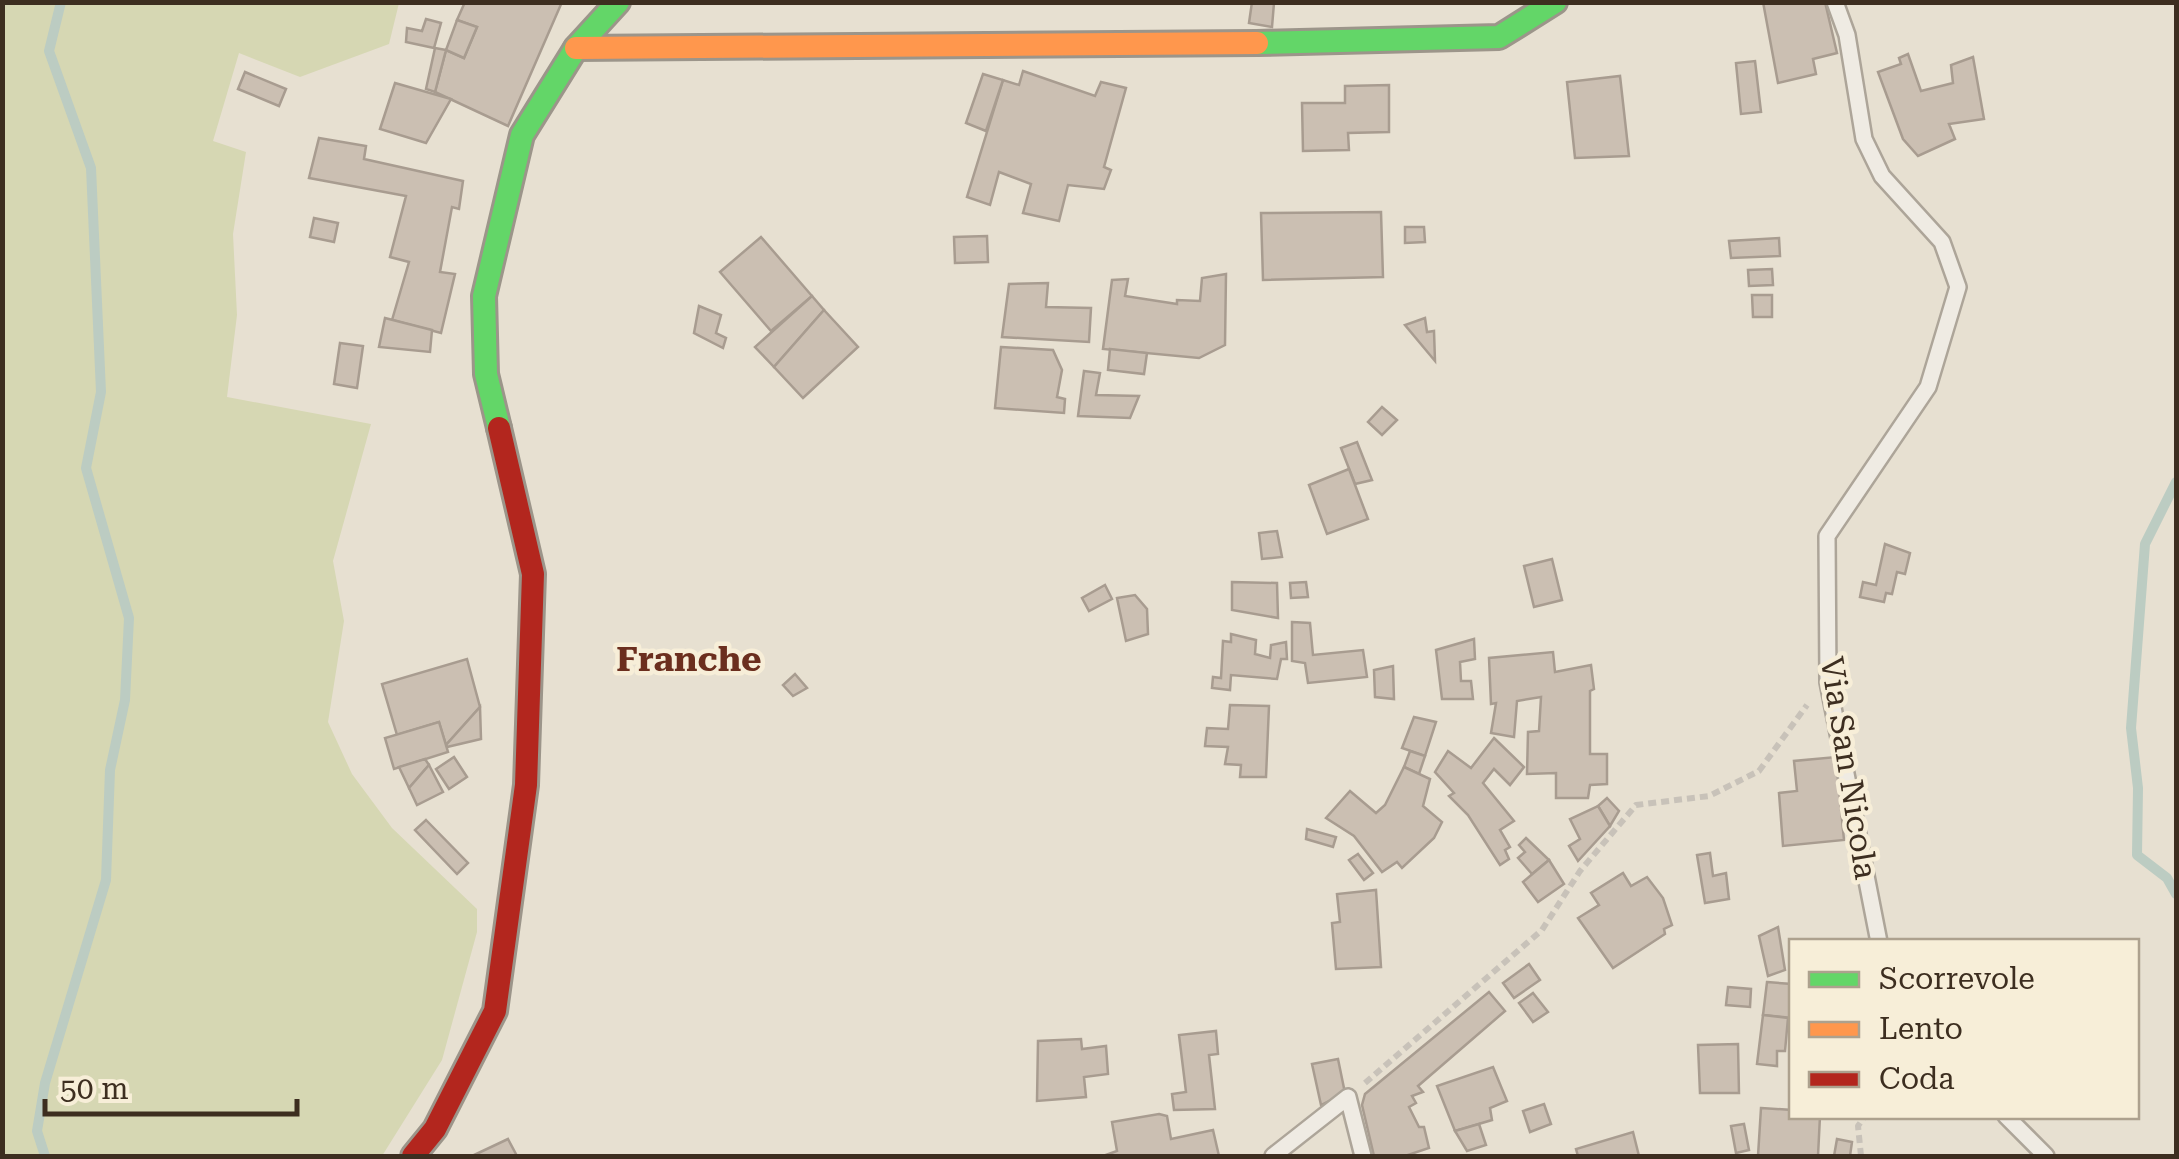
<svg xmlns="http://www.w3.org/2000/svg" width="2179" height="1159" viewBox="0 0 2179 1159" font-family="'Roboto Serif',serif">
<rect width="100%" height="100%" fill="#e7e0d1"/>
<path fill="#d6d7b3" d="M 2,3 L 399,3 L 389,44 L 300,77 L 239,53 L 213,141 L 246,152 L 233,234 L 237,315 L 227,397 L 371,424 L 333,561 L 344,621 L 328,722 L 352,774 L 392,828 L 477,909 L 477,932 L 442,1060 L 382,1156 L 3,1156 Z"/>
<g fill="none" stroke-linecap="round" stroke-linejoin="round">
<g stroke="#bcccc2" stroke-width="10">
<path d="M 2176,482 L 2145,544 L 2131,728 L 2138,788 L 2137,855 L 2167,878 L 2176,894"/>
<path d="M 45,1156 L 37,1131 L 45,1083 L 106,880 L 110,770 L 125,700 L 129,618 L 86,468 L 101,392 L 91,168 L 49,51 L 61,2"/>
</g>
</g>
<g fill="#cbbfb2" stroke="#a89c90" stroke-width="2.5">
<path d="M 465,2 L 562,2 L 508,126 L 435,92 L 446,50 L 464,58 L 477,27 L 457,20 Z"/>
<path d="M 1252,2 L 1274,3 L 1272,27 L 1249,23 Z"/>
<path d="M 1763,2 L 1825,2 L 1837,53 L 1813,59 L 1816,74 L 1778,83 Z"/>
<path d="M 426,19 L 441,23 L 434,48 L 406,42 L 407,28 L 422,31 Z"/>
<path d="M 457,20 L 477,27 L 464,58 L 446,50 Z"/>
<path d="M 435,48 L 446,50 L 435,92 L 426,89 Z"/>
<path d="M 1908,54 L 1921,91 L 1953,83 L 1951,65 L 1973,57 L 1984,119 L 1949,124 L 1955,139 L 1918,156 L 1903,139 L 1878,72 L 1901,64 L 1899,58 Z"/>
<path d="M 1755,61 L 1761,112 L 1741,114 L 1736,63 Z"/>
<path d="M 1023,71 L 1095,96 L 1101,82 L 1126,88 L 1104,167 L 1111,170 L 1104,189 L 1068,185 L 1059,221 L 1023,213 L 1031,184 L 999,172 L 990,205 L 967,197 L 1003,80 L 1019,85 Z"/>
<path d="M 245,72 L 286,89 L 279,106 L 238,89 Z"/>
<path d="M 983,74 L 1003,80 L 986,131 L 966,123 Z"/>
<path d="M 1620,76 L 1629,156 L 1575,158 L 1567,82 Z"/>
<path d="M 395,83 L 451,99 L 426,143 L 380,129 Z"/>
<path d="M 1389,85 L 1389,132 L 1348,133 L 1349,150 L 1303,151 L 1302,103 L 1345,103 L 1345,86 Z"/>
<path d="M 319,138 L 366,146 L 364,159 L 463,181 L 459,209 L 452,207 L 440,272 L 455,274 L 441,333 L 392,320 L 409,262 L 390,257 L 406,196 L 309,178 Z"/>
<path d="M 1381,212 L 1383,277 L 1263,280 L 1261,213 Z"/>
<path d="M 314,218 L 338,223 L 334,242 L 310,237 Z"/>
<path d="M 1405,227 L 1424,227 L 1425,242 L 1405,243 Z"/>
<path d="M 987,236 L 988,262 L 955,263 L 954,237 Z"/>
<path d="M 761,237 L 812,296 L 771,331 L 720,272 Z"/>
<path d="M 1779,238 L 1780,256 L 1731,258 L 1729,241 Z"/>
<path d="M 1772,269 L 1773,285 L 1749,286 L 1748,270 Z"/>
<path d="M 1226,274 L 1225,345 L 1199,358 L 1103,349 L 1112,280 L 1128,279 L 1125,296 L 1177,304 L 1177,300 L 1200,301 L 1202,278 Z"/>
<path d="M 1048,283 L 1046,307 L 1091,308 L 1089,342 L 1002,337 L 1009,284 Z"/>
<path d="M 1752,295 L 1772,295 L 1772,317 L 1753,317 Z"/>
<path d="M 812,296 L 824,310 L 774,367 L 755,347 Z"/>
<path d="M 699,306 L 721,315 L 716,333 L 726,338 L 723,348 L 694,333 Z"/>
<path d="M 824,310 L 858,347 L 803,398 L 774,367 Z"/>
<path d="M 385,318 L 432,330 L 430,352 L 379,347 Z"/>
<path d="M 1425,318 L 1427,332 L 1434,331 L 1435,361 L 1405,325 Z"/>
<path d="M 340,343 L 363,346 L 357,388 L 334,384 Z"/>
<path d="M 1001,347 L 1053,350 L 1062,370 L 1057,397 L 1065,399 L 1064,413 L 995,408 Z"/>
<path d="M 1110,349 L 1147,353 L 1144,374 L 1108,370 Z"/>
<path d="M 1084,371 L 1100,373 L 1096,395 L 1139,396 L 1130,418 L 1078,416 Z"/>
<path d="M 1382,407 L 1397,420 L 1382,435 L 1368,422 Z"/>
<path d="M 1357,442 L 1372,480 L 1355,484 L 1341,448 Z"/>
<path d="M 1349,469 L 1368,519 L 1327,534 L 1309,485 Z"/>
<path d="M 1277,531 L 1282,557 L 1262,559 L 1259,533 Z"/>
<path d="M 1885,544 L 1910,553 L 1905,574 L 1897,572 L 1892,594 L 1886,593 L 1884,602 L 1860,597 L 1863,582 L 1876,585 Z"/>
<path d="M 1552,559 L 1562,600 L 1534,607 L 1524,566 Z"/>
<path d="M 1232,582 L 1277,583 L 1278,618 L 1232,610 Z"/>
<path d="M 1306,582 L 1308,597 L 1291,598 L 1290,583 Z"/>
<path d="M 1105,585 L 1112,599 L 1089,611 L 1082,598 Z"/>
<path d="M 1135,595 L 1147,609 L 1148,634 L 1126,641 L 1117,598 Z"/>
<path d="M 1292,622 L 1310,623 L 1313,655 L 1363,650 L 1367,677 L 1308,683 L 1305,663 L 1292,661 Z"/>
<path d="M 1231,634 L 1256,640 L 1255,654 L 1270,658 L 1271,645 L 1286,642 L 1287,659 L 1281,659 L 1277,679 L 1231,675 L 1230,690 L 1212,688 L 1213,677 L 1221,678 L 1223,641 L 1231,642 Z"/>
<path d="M 1474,639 L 1475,659 L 1460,662 L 1461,681 L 1471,681 L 1473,699 L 1442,699 L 1436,650 Z"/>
<path d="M 1553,652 L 1555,672 L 1591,665 L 1594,689 L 1590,691 L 1590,754 L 1607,754 L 1607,784 L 1590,785 L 1588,798 L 1556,798 L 1556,773 L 1527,774 L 1528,732 L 1539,731 L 1541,697 L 1517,701 L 1514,737 L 1491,733 L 1496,703 L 1491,704 L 1489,658 Z"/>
<path d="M 467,659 L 480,707 L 446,745 L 439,722 L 397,735 L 382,684 Z"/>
<path d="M 1393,666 L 1394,699 L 1375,697 L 1374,670 Z"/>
<path d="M 795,674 L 807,688 L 793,696 L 783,685 Z"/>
<path d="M 1230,705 L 1269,706 L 1266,777 L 1240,777 L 1241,765 L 1225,764 L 1228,747 L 1205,746 L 1207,728 L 1228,729 Z"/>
<path d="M 480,707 L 481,739 L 447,747 L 446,745 Z"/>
<path d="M 1414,717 L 1436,722 L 1425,756 L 1402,748 Z"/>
<path d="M 439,722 L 448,752 L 394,769 L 385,738 Z"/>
<path d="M 1494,738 L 1524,767 L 1510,785 L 1494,769 L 1483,783 L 1514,821 L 1500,830 L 1510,847 L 1505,850 L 1509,859 L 1500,865 L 1468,815 L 1449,796 L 1454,793 L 1435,772 L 1448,751 L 1471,768 Z"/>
<path d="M 1410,751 L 1425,756 L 1419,774 L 1404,767 Z"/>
<path d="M 454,757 L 467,777 L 449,789 L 436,769 Z"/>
<path d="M 1836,757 L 1844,840 L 1783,846 L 1779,793 L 1797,791 L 1794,761 Z"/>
<path d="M 425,759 L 429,765 L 409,788 L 399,767 Z"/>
<path d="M 429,765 L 443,792 L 417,805 L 409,788 Z"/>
<path d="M 1404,767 L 1430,779 L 1423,806 L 1442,822 L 1434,838 L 1402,868 L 1397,862 L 1382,872 L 1354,836 L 1326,818 L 1350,791 L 1376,813 L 1385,805 Z"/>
<path d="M 1607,798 L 1619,811 L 1610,826 L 1598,806 Z"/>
<path d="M 1598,806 L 1610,826 L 1578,861 L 1569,846 L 1580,839 L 1570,819 Z"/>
<path d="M 426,820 L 468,863 L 457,874 L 415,830 Z"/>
<path d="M 1307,829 L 1336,837 L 1333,847 L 1306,839 Z"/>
<path d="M 1526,838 L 1549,860 L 1532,874 L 1518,858 L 1525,852 L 1519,845 Z"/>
<path d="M 1710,853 L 1713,876 L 1726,873 L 1729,899 L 1705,903 L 1697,855 Z"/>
<path d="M 1358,854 L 1373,873 L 1364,880 L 1349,860 Z"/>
<path d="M 1549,860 L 1564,884 L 1538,902 L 1523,882 Z"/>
<path d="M 1623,873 L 1631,886 L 1647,877 L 1663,898 L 1672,925 L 1664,929 L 1665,934 L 1613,968 L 1578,918 L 1599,905 L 1591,893 Z"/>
<path d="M 1376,890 L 1381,967 L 1336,969 L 1332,923 L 1340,922 L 1337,894 Z"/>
<path d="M 1778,927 L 1785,970 L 1768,976 L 1759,936 Z"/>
<path d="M 1529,964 L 1540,980 L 1514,998 L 1503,983 Z"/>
<path d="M 1767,982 L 1792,984 L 1792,1018 L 1763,1015 Z"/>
<path d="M 1728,987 L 1751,989 L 1750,1007 L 1726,1005 Z"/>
<path d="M 1489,992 L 1505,1011 L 1418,1086 L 1423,1092 L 1412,1096 L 1416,1103 L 1409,1107 L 1419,1127 L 1424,1127 L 1429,1148 L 1405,1156 L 1374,1156 L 1362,1105 L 1365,1094 Z"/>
<path d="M 1533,993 L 1548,1012 L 1533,1022 L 1519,1003 Z"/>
<path d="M 1763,1015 L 1788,1018 L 1785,1051 L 1777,1051 L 1777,1066 L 1757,1064 Z"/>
<path d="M 1216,1031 L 1218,1054 L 1209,1055 L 1215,1109 L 1174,1110 L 1172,1094 L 1186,1092 L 1179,1035 Z"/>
<path d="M 1081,1039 L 1082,1049 L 1106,1046 L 1108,1074 L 1084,1077 L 1086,1097 L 1037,1101 L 1038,1041 Z"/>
<path d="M 1738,1044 L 1739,1093 L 1700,1093 L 1698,1045 Z"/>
<path d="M 1338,1059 L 1345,1093 L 1321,1105 L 1312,1064 Z"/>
<path d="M 1493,1067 L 1507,1101 L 1490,1108 L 1492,1120 L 1455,1131 L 1437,1086 Z"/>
<path d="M 1544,1104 L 1551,1124 L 1530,1132 L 1523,1111 Z"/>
<path d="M 1761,1108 L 1792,1110 L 1792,1116 L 1820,1116 L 1818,1156 L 1758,1156 Z"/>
<path d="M 1159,1114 L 1167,1116 L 1171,1139 L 1213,1130 L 1219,1156 L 1103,1156 L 1117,1151 L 1112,1122 Z"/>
<path d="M 1479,1124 L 1486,1145 L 1467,1151 L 1455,1131 Z"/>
<path d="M 1744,1124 L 1749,1150 L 1736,1153 L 1731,1126 Z"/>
<path d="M 1633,1132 L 1639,1156 L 1578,1156 L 1576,1149 Z"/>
<path d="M 508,1139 L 517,1156 L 472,1156 Z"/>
<path d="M 1837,1139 L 1852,1142 L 1850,1156 L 1834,1156 Z"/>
</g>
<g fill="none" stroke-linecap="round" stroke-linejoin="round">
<defs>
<g id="lane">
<path d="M 1835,2 L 1847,35 L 1864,139 L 1882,176 L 1942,242 L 1958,287 L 1928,387 L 1827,536 L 1828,682 L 1879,942"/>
<path d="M 2006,1116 L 2046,1156"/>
<path d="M 1273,1156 L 1348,1097 L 1363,1156"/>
</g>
<g id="fast">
<path d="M 1257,43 L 1499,37 L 1555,2"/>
<path d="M 499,428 L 486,374 L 484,296 L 522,135 L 576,48 L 618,2"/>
</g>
<path id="slow" d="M 576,48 L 1257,43"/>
<path id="jam" d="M 413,1156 L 435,1129 L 495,1011 L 526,785 L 533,574 L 499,428"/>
</defs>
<use href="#lane" stroke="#ada599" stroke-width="20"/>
<use href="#fast" stroke="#9c958a" stroke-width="28"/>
<use href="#slow" stroke="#9c958a" stroke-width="28"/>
<use href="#jam" stroke="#9c958a" stroke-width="28"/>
<g stroke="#c8c2b9" stroke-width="6" stroke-dasharray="8 5" stroke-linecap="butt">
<path d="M 1365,1083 L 1542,930 L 1580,871 L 1636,805 L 1709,796 L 1759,771 L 1807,705"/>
<path d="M 1861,1156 L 1858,1126 L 1865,1116"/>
</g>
<use href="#lane" stroke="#efebe3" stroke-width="15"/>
<use href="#fast" stroke="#63d668" stroke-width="22"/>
<use href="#slow" stroke="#ff974d" stroke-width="22"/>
<use href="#jam" stroke="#b3261e" stroke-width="22"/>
</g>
<g text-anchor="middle" stroke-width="9" stroke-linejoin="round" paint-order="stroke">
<g font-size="32" fill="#3d2e20" stroke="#f7eed8">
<text transform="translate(1849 768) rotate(81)" y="11">Via San Nicola</text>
</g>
<g font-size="35" font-weight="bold" fill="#6b2e1e" stroke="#f7eed8">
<text x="689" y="671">Franche</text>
</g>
</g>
<rect width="2179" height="1159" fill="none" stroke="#3d2e20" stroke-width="10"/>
<rect x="1789" y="939" width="350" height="180" fill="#f7eed8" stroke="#ada18e" stroke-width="2.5"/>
<rect x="1809" y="972" width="50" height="15" fill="#63d668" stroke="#ada18e" stroke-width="2.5"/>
<text x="1879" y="989" font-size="30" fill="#3d2e20">Scorrevole</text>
<rect x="1809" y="1022" width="50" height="15" fill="#ff974d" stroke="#ada18e" stroke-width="2.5"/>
<text x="1879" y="1039" font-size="30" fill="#3d2e20">Lento</text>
<rect x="1809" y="1072" width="50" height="15" fill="#b3261e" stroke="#ada18e" stroke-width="2.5"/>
<text x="1879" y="1089" font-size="30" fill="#3d2e20">Coda</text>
<path d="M45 1099v15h252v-15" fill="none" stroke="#3d2e20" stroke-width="5"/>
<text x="60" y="1099" font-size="30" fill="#3d2e20" stroke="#f7eed8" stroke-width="8" paint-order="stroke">50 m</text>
</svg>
